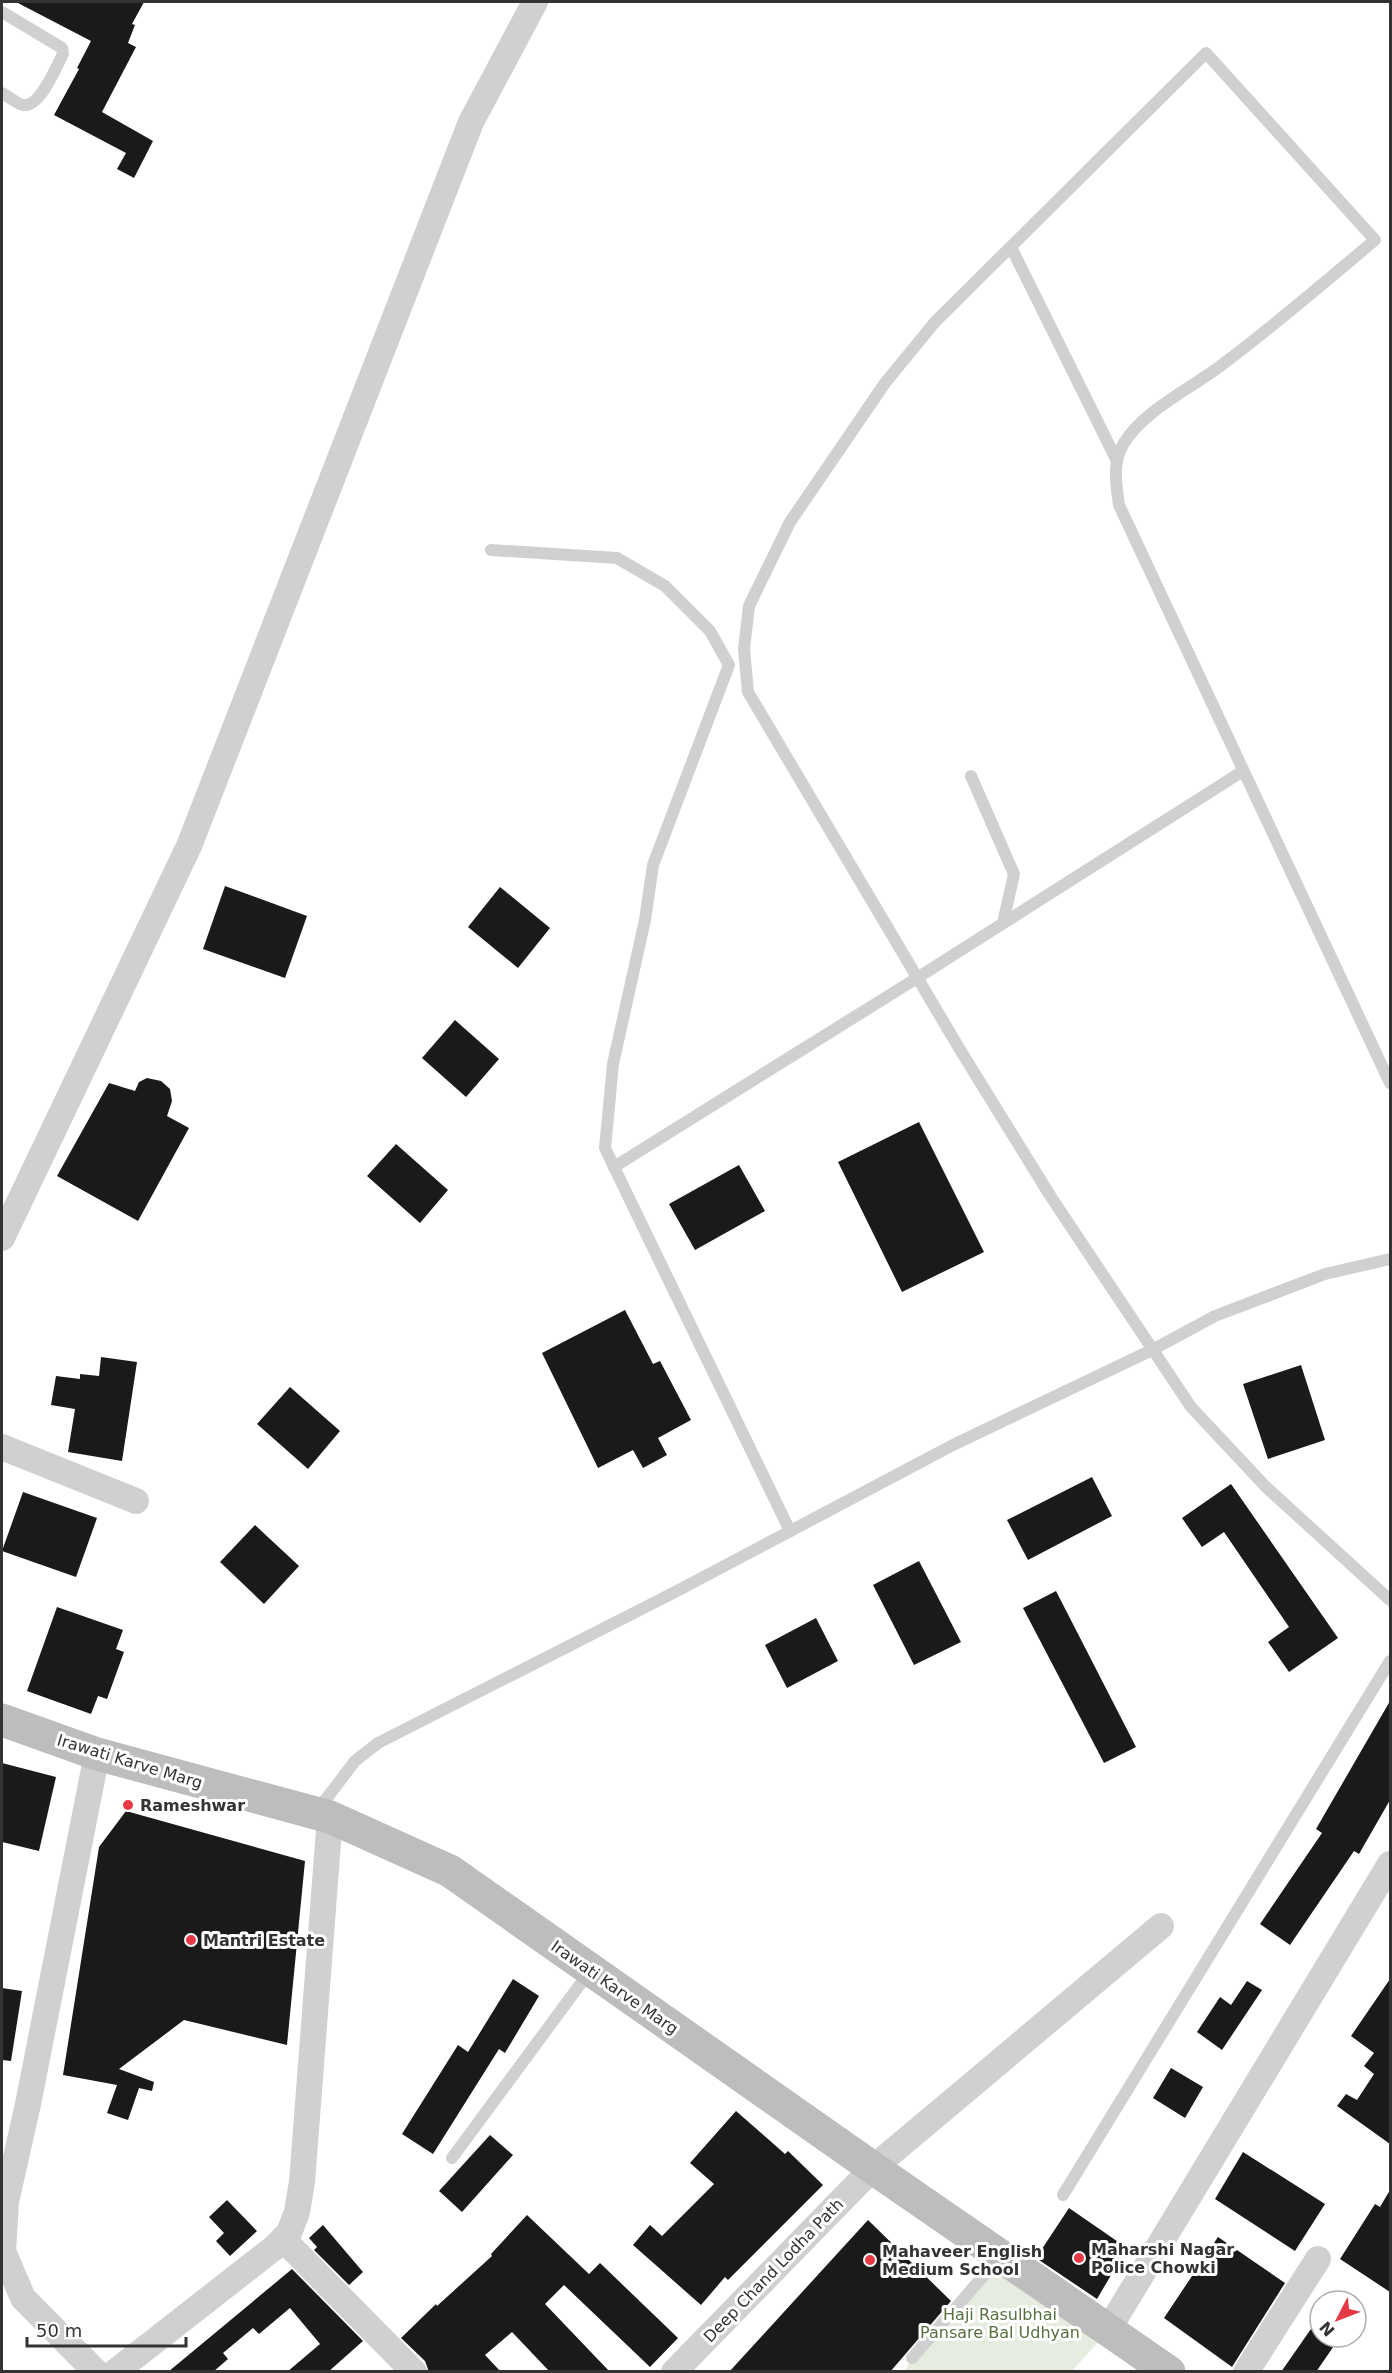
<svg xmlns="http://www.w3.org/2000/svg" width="1392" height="2373" viewBox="0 0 1392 2373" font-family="'DejaVu Sans',sans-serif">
<rect width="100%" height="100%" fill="#fff"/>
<path fill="#e6ecdf" d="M 989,2257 L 1102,2338 L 1072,2371 L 904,2372 L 917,2350 Z"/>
<g fill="#1a1a1a">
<path d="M 16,2 L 144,2 L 132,24 L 135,25 L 128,43 L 136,47 L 102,112 L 153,141 L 134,178 L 117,169 L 126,153 L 54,115 L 79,69 L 77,68 L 91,41 Z"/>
<path d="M 225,886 L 307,916 L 285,978 L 203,949 Z"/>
<path d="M 500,887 L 550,928 L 518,968 L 468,927 Z"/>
<path d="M 455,1020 L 499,1059 L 466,1097 L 422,1058 Z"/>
<path d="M 147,1078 L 161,1081 L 170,1089 L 172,1101 L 167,1116 L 189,1128 L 138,1221 L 57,1176 L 109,1083 L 135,1091 L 139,1082 Z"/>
<path d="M 919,1122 L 984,1252 L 902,1292 L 838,1162 Z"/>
<path d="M 396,1144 L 448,1190 L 420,1223 L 367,1176 Z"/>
<path d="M 739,1165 L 765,1211 L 695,1250 L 669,1204 Z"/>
<path d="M 625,1310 L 653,1364 L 660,1361 L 691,1420 L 658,1438 L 667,1455 L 643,1468 L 633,1450 L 598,1468 L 542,1353 Z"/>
<path d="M 101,1357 L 137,1362 L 122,1461 L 68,1452 L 75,1409 L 51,1405 L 56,1376 L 80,1379 L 80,1374 L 99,1376 Z"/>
<path d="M 1301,1365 L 1325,1440 L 1268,1459 L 1243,1384 Z"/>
<path d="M 290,1387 L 340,1431 L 308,1469 L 257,1424 Z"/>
<path d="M 1092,1477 L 1112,1516 L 1028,1560 L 1007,1520 Z"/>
<path d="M 1231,1484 L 1338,1638 L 1289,1672 L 1268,1642 L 1289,1627 L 1224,1532 L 1202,1547 L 1182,1518 Z"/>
<path d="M 23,1492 L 97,1518 L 76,1577 L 2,1551 Z"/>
<path d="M 255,1525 L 299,1566 L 264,1604 L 220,1562 Z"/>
<path d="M 919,1561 L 961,1642 L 914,1665 L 873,1585 Z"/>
<path d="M 1056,1591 L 1136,1747 L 1104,1763 L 1023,1608 Z"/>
<path d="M 57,1607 L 123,1630 L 116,1649 L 124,1652 L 107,1699 L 98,1696 L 91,1714 L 27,1691 Z"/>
<path d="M 816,1618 L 838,1661 L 787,1688 L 765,1645 Z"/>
<path d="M 1390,1701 L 1390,1800 L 1359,1854 L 1354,1851 L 1290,1945 L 1260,1924 L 1322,1833 L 1316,1829 Z"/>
<path d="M 2,1763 L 56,1777 L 39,1851 L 2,1842 Z"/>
<path d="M 126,1811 L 305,1861 L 287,2045 L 184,2020 L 119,2069 L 154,2082 L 152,2091 L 139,2088 L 128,2120 L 107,2113 L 117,2085 L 63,2075 L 99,1847 Z"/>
<path d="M 513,1979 L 539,1996 L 505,2053 L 499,2049 L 433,2154 L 402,2134 L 458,2045 L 468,2052 Z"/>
<path d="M 1390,1979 L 1390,2144 L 1337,2106 L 1346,2094 L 1357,2100 L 1374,2074 L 1364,2066 L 1374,2053 L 1351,2036 Z"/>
<path d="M 1247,1981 L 1262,1990 L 1222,2050 L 1197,2032 L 1220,1997 L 1231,2005 Z"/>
<path d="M 2,1988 L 22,1991 L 11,2061 L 2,2060 Z"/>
<path d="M 1171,2068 L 1203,2087 L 1185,2118 L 1153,2098 Z"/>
<path d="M 736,2111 L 785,2154 L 788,2151 L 823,2185 L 728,2280 L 725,2277 L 701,2305 L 633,2245 L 650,2225 L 662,2236 L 714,2184 L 690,2163 Z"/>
<path d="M 490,2135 L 513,2155 L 462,2212 L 439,2191 Z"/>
<path d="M 1243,2152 L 1325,2204 L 1295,2251 L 1215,2199 Z"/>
<path d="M 1390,2190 L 1390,2292 L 1340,2259 L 1375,2204 L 1380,2207 Z"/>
<path d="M 227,2200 L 257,2231 L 230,2256 L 216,2241 L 224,2233 L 209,2217 Z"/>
<path d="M 1069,2208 L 1127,2248 L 1097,2299 L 1036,2258 Z"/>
<path d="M 527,2215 L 589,2274 L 600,2263 L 678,2338 L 650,2367 L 564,2285 L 545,2304 L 610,2372 L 550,2372 L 512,2332 L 485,2355 L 501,2372 L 429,2372 L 425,2361 L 401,2338 L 436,2304 L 437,2306 L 492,2256 L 491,2254 Z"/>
<path d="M 868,2220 L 951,2301 L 890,2372 L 729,2372 Z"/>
<path d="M 323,2225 L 363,2272 L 349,2285 L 314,2250 L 317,2247 L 309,2238 Z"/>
<path d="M 1218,2237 L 1285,2283 L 1232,2367 L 1164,2318 Z"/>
<path d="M 292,2269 L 363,2341 L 328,2372 L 287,2372 L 320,2344 L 290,2308 L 259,2334 L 253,2328 L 223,2353 L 228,2359 L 213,2372 L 168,2372 Z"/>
<path d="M 1320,2316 L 1320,2337 L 1340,2337 L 1316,2372 L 1281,2372 Z"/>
</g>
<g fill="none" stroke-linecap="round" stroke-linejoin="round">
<g stroke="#d0d0d0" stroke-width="12">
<path d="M 2,12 L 62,48 L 63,54 C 56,67 40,108 23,105 C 16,103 8,96 2,93"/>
<path d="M 1011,247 L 1116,459"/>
<path d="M 491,550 L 617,558 L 665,586 L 710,631 L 729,665 L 653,865 L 645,920 L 613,1064 L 605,1148 L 614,1167"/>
<path d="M 971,776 L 1014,874 L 1003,923"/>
<path d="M 1390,1083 L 1119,505 C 1116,484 1112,462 1124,443 C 1144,410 1192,388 1223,364 C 1275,325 1325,282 1375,240 L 1206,53 L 935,322 L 885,383 L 790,522 L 749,606 L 744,649 L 748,692 L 959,1048 L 1051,1197 L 1191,1407 L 1266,1487 L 1390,1600"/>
<path d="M 790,1531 L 614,1167 L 917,978 L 1243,771"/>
<path d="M 317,1811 L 355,1761 L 378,1743 L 675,1592 L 953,1445 L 1152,1350 L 1215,1316 L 1325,1274 L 1390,1259"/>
<path d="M 452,2158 L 590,1971"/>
<path d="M 1063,2195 L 1390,1661"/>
<path d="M 912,2358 L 1000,2257"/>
</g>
<g stroke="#d0d0d0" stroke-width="26">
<path d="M 2,1238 L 189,846 L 471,122 L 535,2"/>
<path d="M 2,1447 L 136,1501"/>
<path d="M 283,2239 L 414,2372"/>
<path d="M 1108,2330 L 1390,1864"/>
<path d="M 96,2372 L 23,2298 L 3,2251 L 6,2202 L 28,2104 L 97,1754"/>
<path d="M 115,2372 L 275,2247 L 289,2233 L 297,2212 L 302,2182 L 330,1817"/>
<path d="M 674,2372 L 873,2168 L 1161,1926"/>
<path d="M 1246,2372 L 1318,2259"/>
</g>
<path stroke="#bdbdbd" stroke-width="33" d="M 2,1720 L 97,1754 L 330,1817 L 450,1871 L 873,2168 L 1169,2372"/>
</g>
<g fill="#e63946" stroke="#fff" stroke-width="2">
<circle cx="128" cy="1805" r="6"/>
<circle cx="191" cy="1940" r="6"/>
<circle cx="1079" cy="2258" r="6"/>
<circle cx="870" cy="2260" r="6"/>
</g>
<g text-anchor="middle" stroke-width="6" stroke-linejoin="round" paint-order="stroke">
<g font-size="16" fill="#333" stroke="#fff">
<text transform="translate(130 1761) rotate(17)" y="6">Irawati Karve Marg</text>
<text transform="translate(615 1987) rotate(35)" y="6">Irawati Karve Marg</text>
<text transform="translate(773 2270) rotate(-46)" y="6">Deep Chand Lodha Path</text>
</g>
<g font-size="16" font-weight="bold" fill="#333" stroke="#fff" text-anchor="start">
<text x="140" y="1811">Rameshwar</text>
<text x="203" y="1946">Mantri Estate</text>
<text x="1091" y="2255">Maharshi Nagar<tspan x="1091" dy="18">Police Chowki</tspan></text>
<text x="882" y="2257">Mahaveer English<tspan x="882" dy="18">Medium School</tspan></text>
</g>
<g font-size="16" fill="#56703f" stroke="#fff">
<text x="1000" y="2320">Haji Rasulbhai<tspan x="1000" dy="18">Pansare Bal Udhyan</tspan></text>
</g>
</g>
<rect width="1392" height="2373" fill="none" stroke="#333333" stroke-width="6"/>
<g transform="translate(1338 2319) rotate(228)"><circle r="28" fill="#ffffff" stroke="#adadad" stroke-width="1.5"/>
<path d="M0-4.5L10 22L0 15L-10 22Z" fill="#e63946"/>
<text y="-9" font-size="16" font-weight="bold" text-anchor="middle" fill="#333333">N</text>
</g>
<path d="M27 2337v9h159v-9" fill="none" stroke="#333333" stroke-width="3"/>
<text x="36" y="2337" font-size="18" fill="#333333" stroke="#ffffff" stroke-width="4.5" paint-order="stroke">50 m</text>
</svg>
